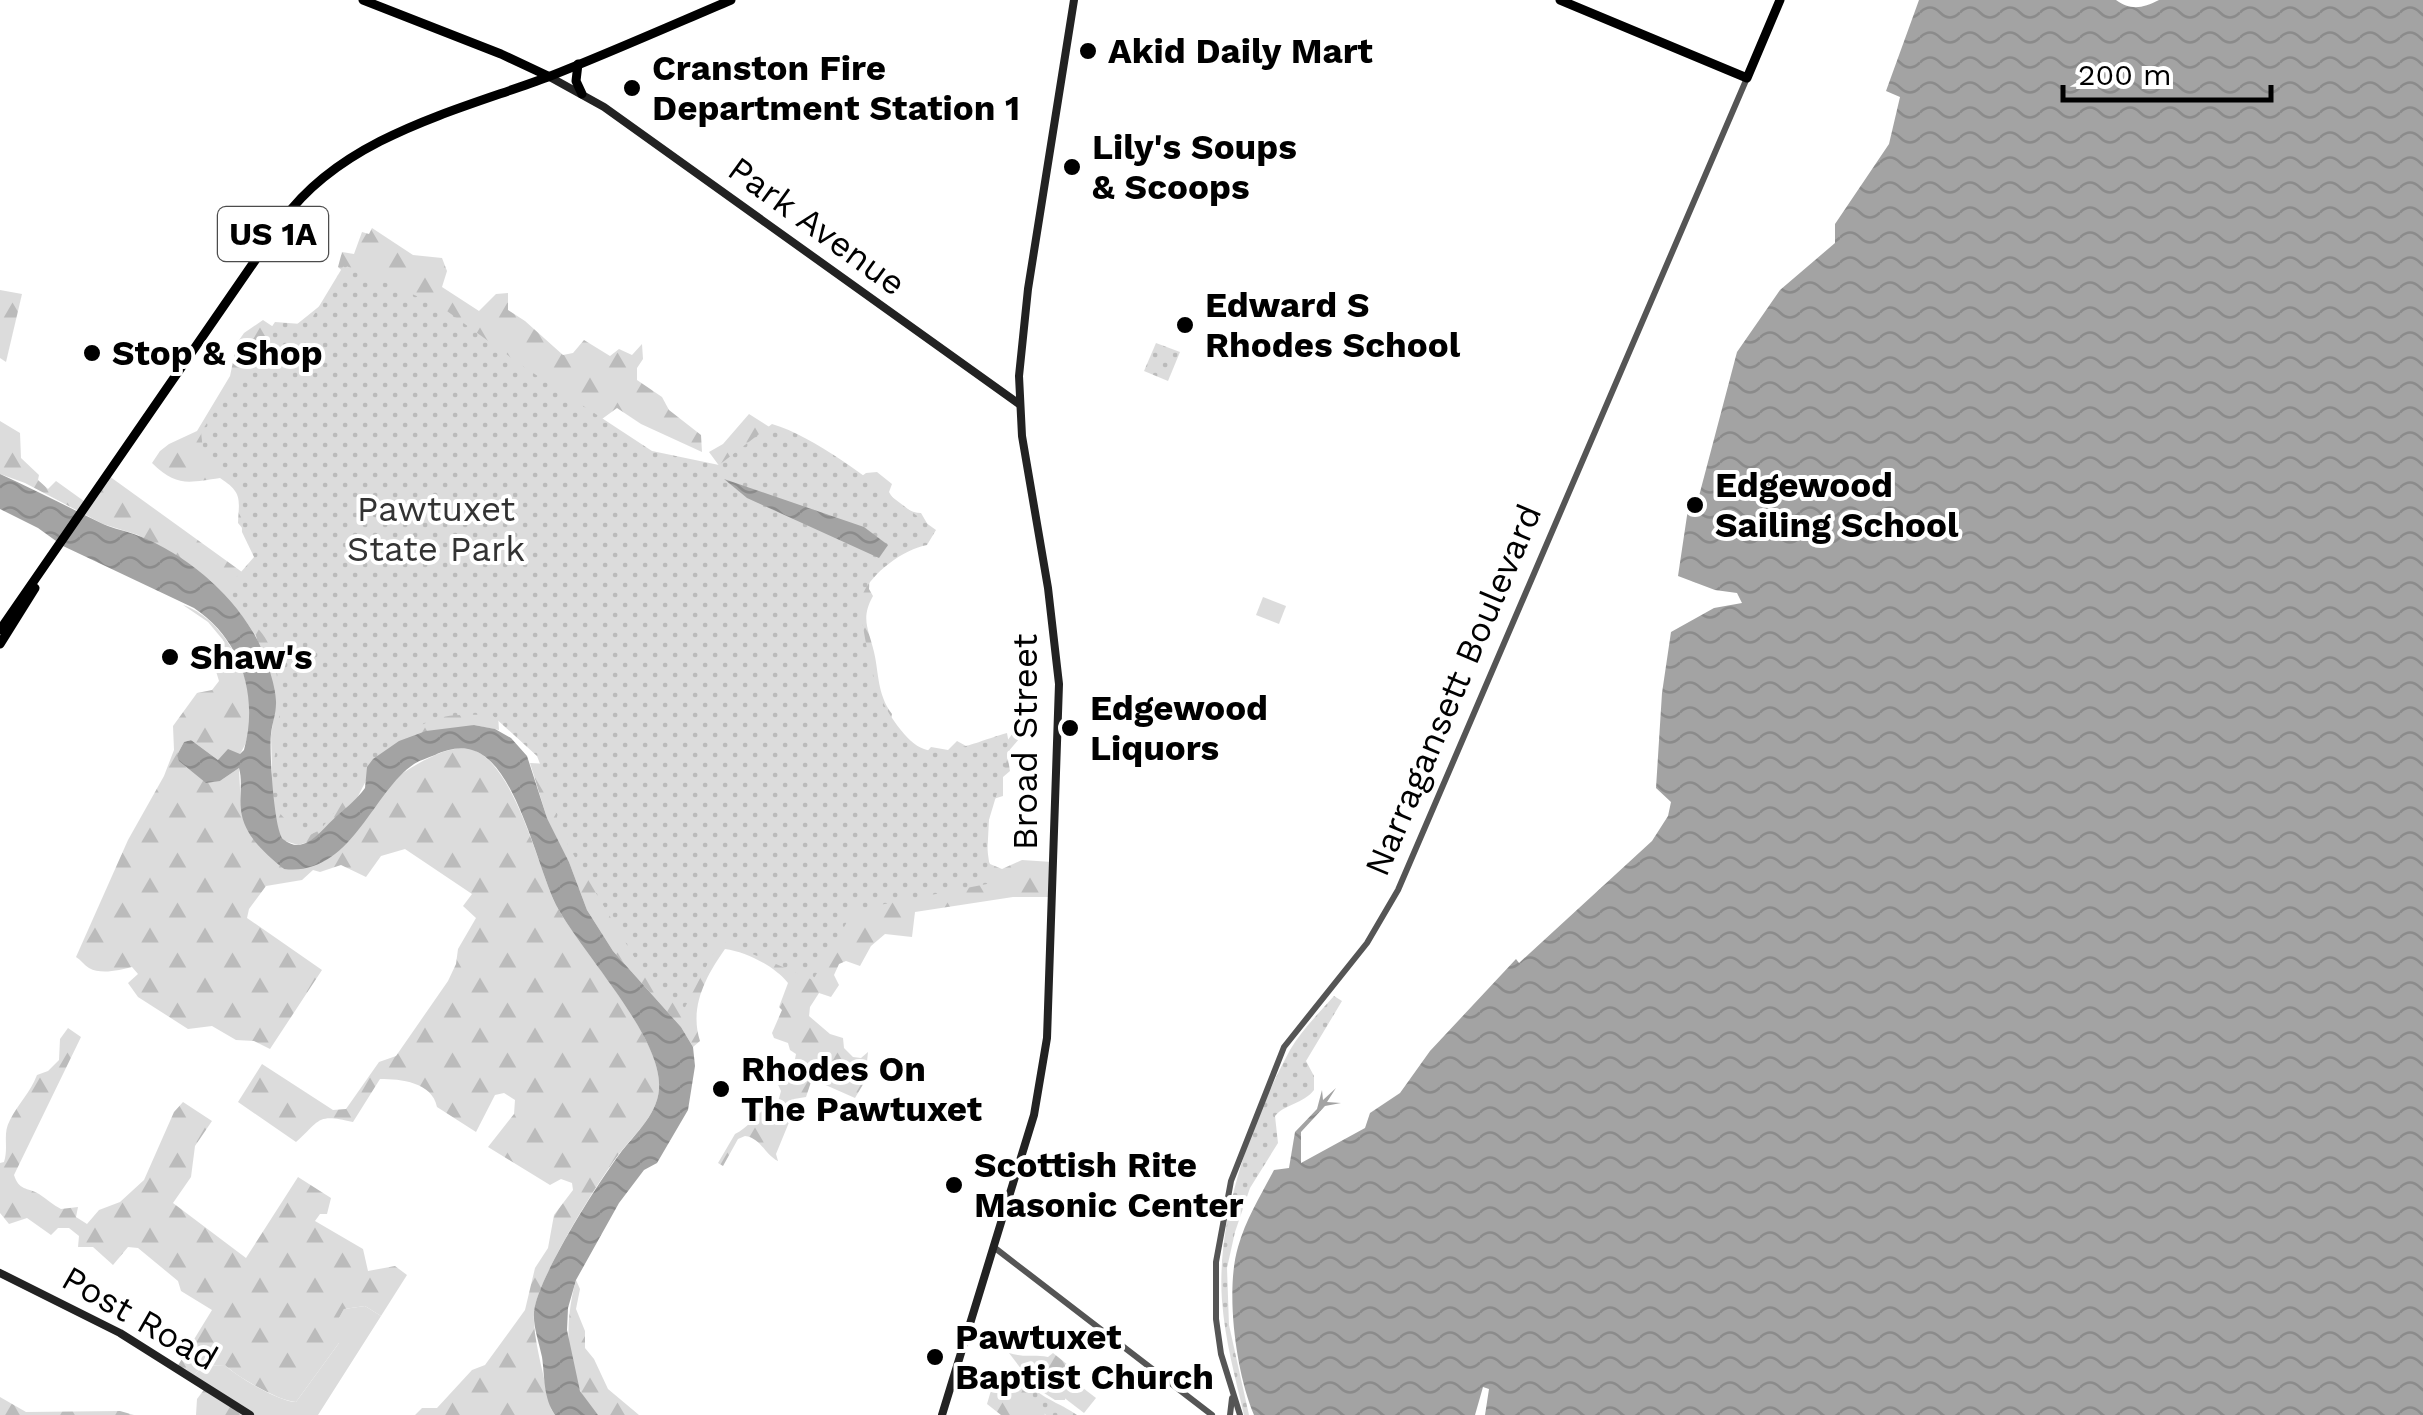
<svg xmlns="http://www.w3.org/2000/svg" width="2423" height="1415" viewBox="0 0 2423 1415" font-family="'Work Sans',sans-serif">
<defs>
<pattern id="forest-firs" width="22" height="20" patternUnits="userSpaceOnUse" patternTransform="scale(2.5)"><rect width="22" height="20" fill="#dcdcdc"/><path d="M5 1l3.5 6h-7zM16 11l3.5 6h-7z" fill="#bbb"/></pattern>
<pattern id="cemetery-stones" width="16" height="16" patternUnits="userSpaceOnUse" patternTransform="scale(2.5)"><rect width="16" height="16" fill="#dcdcdc"/><path d="M2 7V4a2 2 0 0 1 4 0v3zM10 15v-3a2 2 0 0 1 4 0v3z" fill="#bbb"/></pattern>
<pattern id="park-dots" width="8" height="8" patternUnits="userSpaceOnUse" patternTransform="scale(2.5)"><rect width="8" height="8" fill="#dcdcdc"/><path d="M2 2h.1M6 6h.1" fill="none" stroke="#bbb" stroke-width="1.8" stroke-linecap="round"/></pattern>
<pattern id="water-waves" width="16" height="10" patternUnits="userSpaceOnUse" patternTransform="scale(2.5)"><rect width="16" height="10" fill="#a3a3a3"/><path d="M0 5q4-4 8 0t8 0" fill="none" stroke="#8b8b8b"/></pattern>
</defs>
<rect width="100%" height="100%" fill="#fff"/>
<g fill="#dcdcdc">
<path d="M 365,1306 L 381,1316 L 318,1415 L 251,1415 L 193,1377 L 202,1366 L 225,1365 C 237,1377 280,1402 296,1402 L 339,1343 L 339,1318 L 344,1309 Z"/>
<path d="M 1070,1378 L 1096,1398 L 1084,1413 L 1058,1393 Z"/>
</g>
<g fill="url(#forest-firs)">
<path d="M 372,228 L 413,255 L 442,258 L 447,271 L 442,287 L 479,311 L 496,294 L 508,293 L 508,310 L 525,321 L 563,355 L 573,353 L 584,340 L 610,356 L 619,349 L 632,355 L 642,344 L 643,359 L 637,368 L 637,380 L 662,397 L 669,410 L 701,435 L 702,452 L 641,424 L 617,408 L 602,419 L 583,446 L 720,467 L 709,452 L 723,444 L 749,414 L 807,451 L 816,445 L 829,466 L 862,476 L 866,473 L 877,472 L 892,484 L 889,492 C 894,502 909,513 921,513 L 928,525 L 913,543 L 870,574 L 869,589 L 873,596 C 860,619 869,630 874,652 C 879,673 877,694 892,714 L 888,731 L 924,755 L 931,747 L 948,750 L 957,741 L 968,747 L 1004,745 L 1013,733 L 1019,739 L 1007,753 L 1010,771 L 1003,777 L 1003,796 L 990,800 L 987,858 L 990,864 L 1002,869 L 1022,860 L 1052,862 L 1051,897 L 1013,897 L 915,912 L 912,937 L 885,934 L 871,946 L 860,966 L 846,961 L 839,964 L 834,975 L 839,985 L 831,997 L 819,993 L 810,1007 L 809,1016 L 830,1034 L 843,1038 L 844,1048 L 853,1057 L 861,1058 L 868,1052 L 865,1081 L 855,1098 L 812,1079 L 806,1097 L 794,1099 L 792,1115 L 776,1154 L 778,1161 C 765,1155 761,1138 745,1136 L 738,1139 L 723,1166 L 718,1163 L 735,1134 C 753,1125 757,1109 778,1102 L 781,1091 L 773,1074 L 793,1069 L 796,1054 L 790,1050 L 788,1043 L 774,1038 L 772,1033 L 782,1010 L 779,1007 L 788,983 C 774,966 747,952 725,949 C 706,976 689,1007 700,1041 L 693,1047 L 681,1027 L 613,951 L 587,910 L 569,862 L 547,818 L 530,763 L 550,764 L 498,714 L 499,730 L 474,725 L 368,777 L 356,800 L 312,841 L 298,845 L 285,841 L 278,833 L 273,804 L 271,735 L 276,704 L 256,636 L 240,613 L 211,581 L 138,535 L 103,524 L 25,483 L 0,474 L 0,421 L 20,433 L 21,458 L 39,475 L 38,480 L 48,489 L 56,481 L 88,504 L 109,476 L 242,572 L 261,567 L 253,541 L 238,523 C 239,499 243,493 220,478 C 190,482 177,488 152,463 L 160,451 L 169,444 L 197,431 L 230,376 L 237,343 L 244,333 L 263,320 L 272,326 L 296,325 L 352,280 L 338,267 L 342,252 L 354,254 L 362,232 L 369,234 Z"/>
<path d="M 0,290 L 22,294 L 6,362 L 0,358 Z"/>
<path d="M 183,605 C 233,621 270,708 240,754 L 218,760 L 191,740 L 184,742 L 177,755 L 220,781 L 239,768 L 241,810 L 284,869 C 323,837 416,747 464,748 C 512,750 538,869 556,905 C 582,954 663,1036 659,1089 C 657,1117 631,1137 616,1158 C 594,1188 538,1278 534,1312 C 532,1336 546,1383 551,1409 L 555,1415 L 415,1415 L 422,1408 L 437,1408 L 472,1370 L 485,1365 L 525,1310 L 535,1268 L 548,1248 L 554,1215 L 573,1190 L 572,1183 L 561,1179 L 550,1185 L 488,1147 L 514,1114 L 515,1100 L 504,1093 L 495,1095 L 476,1132 L 437,1107 C 432,1082 401,1079 380,1079 L 353,1122 C 316,1113 321,1120 296,1142 L 238,1102 L 262,1064 L 333,1110 L 346,1109 L 379,1062 L 396,1056 L 448,981 L 456,964 L 458,949 L 476,918 L 463,906 L 472,894 L 405,849 L 381,856 L 366,877 L 341,865 L 320,872 L 313,870 L 302,880 L 266,886 L 249,909 L 247,918 L 322,970 L 270,1049 L 254,1041 L 236,1040 L 212,1026 L 188,1029 L 138,997 L 128,983 L 138,974 L 132,967 C 120,970 101,975 89,968 C 84,965 81,960 76,957 L 128,840 L 164,776 L 174,750 L 173,726 L 197,693 L 212,690 L 219,681 L 215,668 L 223,640 L 208,622 Z"/>
<path d="M 68,1028 L 81,1037 L 14,1175 C 19,1191 27,1187 39,1194 C 47,1199 53,1205 61,1209 L 78,1207 L 76,1217 L 87,1224 L 99,1210 L 120,1202 L 144,1180 L 174,1112 L 183,1102 L 212,1121 L 195,1146 L 191,1177 L 173,1203 L 246,1258 L 298,1177 L 331,1198 L 327,1214 L 320,1214 L 315,1221 L 363,1249 L 368,1271 L 395,1266 L 407,1275 L 381,1316 L 365,1306 L 344,1309 L 339,1318 L 339,1343 L 296,1402 C 281,1402 237,1377 225,1365 L 202,1366 L 193,1377 L 177,1367 L 212,1310 L 181,1291 L 178,1281 L 138,1248 L 128,1247 L 113,1265 L 93,1247 L 78,1247 L 79,1236 L 69,1228 L 58,1228 L 51,1235 L 27,1218 L 9,1224 L 0,1213 L 0,1163 L 4,1162 C 9,1147 2,1134 10,1120 C 18,1104 30,1093 37,1075 L 48,1071 L 59,1060 L 60,1039 Z"/>
<path d="M 576,1280 L 580,1289 L 576,1309 L 585,1331 L 585,1348 L 594,1359 L 608,1389 L 639,1415 L 598,1415 C 563,1382 564,1322 576,1280 Z"/>
<path d="M 1009,1353 C 1026,1358 1033,1354 1048,1357 L 1053,1353 L 1073,1369 L 1073,1377 L 1065,1387 L 1065,1400 L 1055,1400 L 1041,1391 L 1037,1395 L 1045,1415 L 1001,1415 L 987,1404 L 992,1387 L 1016,1390 L 1028,1378 Z"/>
<path d="M 206,1387 L 243,1415 L 196,1415 L 197,1399 Z"/>
<path d="M 0,1397 L 26,1412 L 120,1411 L 134,1415 L 0,1415 Z"/>
</g>
<path fill="url(#cemetery-stones)" d="M 1263,597 L 1286,606 L 1279,624 L 1256,615 Z"/>
<g fill="url(#park-dots)">
<path d="M 344,265 L 440,306 L 524,367 L 652,451 L 719,465 L 772,424 C 825,440 890,497 936,530 L 927,545 C 904,549 871,573 862,596 C 857,611 873,680 880,696 C 887,712 906,743 924,749 C 947,757 984,739 1007,733 L 1010,750 L 985,833 L 992,883 L 854,910 L 813,980 L 720,940 L 682,1013 L 636,960 L 584,873 L 560,831 L 551,792 L 537,756 L 492,715 C 472,715 448,713 430,721 C 383,741 352,792 320,830 L 310,835 C 246,805 280,767 280,715 C 280,696 277,670 272,653 C 265,628 239,612 221,595 L 254,557 L 242,532 L 241,493 L 204,459 L 201,432 L 275,322 L 301,324 L 312,318 Z"/>
<path d="M 1156,343 L 1180,352 L 1168,381 L 1144,371 Z"/>
<path d="M 1334,996 L 1342,1001 L 1306,1061 L 1314,1076 L 1314,1090 C 1303,1104 1285,1104 1275,1116 L 1278,1143 L 1250,1188 L 1235,1232 L 1227,1268 L 1229,1325 L 1249,1415 L 1244,1415 C 1235,1377 1225,1340 1222,1301 C 1216,1219 1251,1122 1290,1050 C 1301,1031 1319,1013 1334,996 Z"/>
<path d="M 1035,1390 C 1049,1401 1063,1405 1077,1415 L 1046,1415 L 1026,1400 Z"/>
</g>
<g fill="url(#water-waves)">
<path d="M 1919,0 L 2116,0 C 2131,11 2143,8 2159,0 L 2423,0 L 2423,1415 L 1485,1415 L 1489,1389 L 1483,1387 L 1475,1415 L 1254,1415 C 1236,1373 1225,1291 1238,1247 C 1246,1219 1261,1195 1274,1170 L 1289,1168 L 1295,1132 L 1317,1109 L 1322,1090 L 1323,1100 L 1336,1088 L 1327,1102 L 1341,1103 L 1325,1106 L 1301,1132 L 1301,1163 L 1365,1128 L 1370,1113 L 1400,1093 L 1430,1051 L 1516,959 L 1519,963 L 1652,841 L 1668,816 L 1671,802 L 1656,788 L 1662,693 L 1671,632 L 1714,608 L 1742,603 L 1737,593 L 1715,590 L 1678,576 L 1688,509 L 1699,496 L 1737,352 L 1780,290 L 1835,243 L 1835,224 L 1889,144 L 1900,97 L 1886,91 Z"/>
<path d="M 0,474 C 35,490 68,507 103,524 C 114,529 127,531 139,536 C 185,554 228,590 253,632 C 263,648 277,686 276,704 C 276,714 272,724 271,734 C 269,749 274,831 283,839 C 305,858 323,827 338,815 C 348,806 357,799 365,788 L 367,767 L 373,759 L 399,741 L 426,731 L 474,725 L 495,729 L 511,738 L 527,756 L 547,818 L 569,862 L 587,910 L 613,951 L 681,1027 L 693,1047 L 695,1066 L 688,1110 L 657,1163 L 644,1170 L 619,1203 L 576,1280 L 568,1308 L 567,1330 L 580,1391 L 598,1415 L 555,1415 C 543,1397 545,1377 542,1357 C 539,1342 533,1327 534,1312 C 537,1279 595,1188 616,1159 C 631,1137 657,1117 659,1089 C 663,1037 582,954 556,905 C 537,867 516,762 472,750 C 460,746 446,750 435,755 C 428,758 420,760 414,764 C 372,792 351,877 284,869 C 265,853 244,836 241,810 C 239,796 243,782 239,768 L 220,781 L 206,783 L 179,761 L 177,755 L 184,742 L 191,740 L 218,760 L 228,749 L 240,754 L 244,750 C 259,696 241,639 194,608 L 63,546 L 38,528 L 0,509 Z"/>
<path d="M 724,479 L 864,527 L 888,545 L 879,558 L 747,498 Z"/>
</g>
<g fill="none" stroke-linecap="round" stroke-linejoin="round">
<g stroke="#555" stroke-width="6">
<path d="M 995,1248 L 1212,1415"/>
<path d="M 1230,1415 L 1232,1398"/>
<path d="M 1240,1415 L 1221,1354 L 1216,1319 L 1216,1262 L 1231,1181 L 1284,1047 L 1367,943 L 1398,890 L 1747,78"/>
</g>
<g stroke="#222" stroke-width="8">
<path d="M 548,76 L 604,107 L 1019,404"/>
<path d="M 0,1273 L 120,1333 L 250,1415"/>
<path d="M 942,1415 L 1034,1115 L 1047,1038 L 1059,684 L 1048,588 L 1022,436 L 1019,376 L 1028,289 L 1074,0"/>
</g>
<g stroke="#000" stroke-width="9">
<path d="M 363,0 L 501,54 L 548,76"/>
<path d="M 1560,0 L 1747,78 L 1780,0"/>
<path d="M 578,64 L 576,81 L 582,94"/>
<path d="M 0,630 L 283,220 C 343,137 456,111 548,77 C 609,53 670,26 731,0"/>
<path d="M 0,644 L 35,588"/>
</g>
</g>
<g fill="#000" stroke="#fff" stroke-width="4">
<circle cx="1088" cy="51" r="10"/>
<circle cx="632" cy="88" r="10"/>
<circle cx="1072" cy="167" r="10"/>
<circle cx="1185" cy="325" r="10"/>
<circle cx="92" cy="353" r="10"/>
<circle cx="1695" cy="505" r="10"/>
<circle cx="170" cy="657" r="10"/>
<circle cx="1070" cy="728" r="10"/>
<circle cx="721" cy="1089" r="10"/>
<circle cx="954" cy="1185" r="10"/>
<circle cx="935" cy="1357" r="10"/>
</g>
<g text-anchor="middle" stroke-width="8" stroke-linejoin="round" paint-order="stroke">
<rect fill="#fff" stroke="#4c4c4c" stroke-width="2.5" x="218" y="207" width="110" height="54" rx="8"/>
<g font-size="32" font-weight="bold" fill="#000">
<text x="273" y="245">US 1A</text>
</g>
<g font-size="35" font-weight="bold" fill="#000" stroke="#fff" text-anchor="start">
<text x="1108" y="63">Akid Daily Mart</text>
<text x="652" y="80">Cranston Fire<tspan x="652" dy="40">Department Station 1</tspan></text>
<text x="1092" y="159">Lily's Soups<tspan x="1092" dy="40">&amp; Scoops</tspan></text>
<text x="1205" y="317">Edward S<tspan x="1205" dy="40">Rhodes School</tspan></text>
<text x="112" y="365">Stop &amp; Shop</text>
<text x="1715" y="497">Edgewood<tspan x="1715" dy="40">Sailing School</tspan></text>
<text x="190" y="669">Shaw's</text>
<text x="1090" y="720">Edgewood<tspan x="1090" dy="40">Liquors</tspan></text>
<text x="741" y="1081">Rhodes On<tspan x="741" dy="40">The Pawtuxet</tspan></text>
<text x="974" y="1177">Scottish Rite<tspan x="974" dy="40">Masonic Center</tspan></text>
<text x="955" y="1349">Pawtuxet<tspan x="955" dy="40">Baptist Church</tspan></text>
</g>
<g font-size="35" fill="#000" stroke="#fff">
<text transform="translate(817 226) rotate(36)" y="12">Park Avenue</text>
<text transform="translate(1453 690) rotate(-67)" y="12">Narragansett Boulevard</text>
<text transform="translate(1025 742) rotate(-90)" y="12">Broad Street</text>
<text transform="translate(140 1318) rotate(30)" y="12">Post Road</text>
</g>
<g font-size="35" fill="#333" stroke="#fff">
<text x="436" y="521">Pawtuxet<tspan x="436" dy="40">State Park</tspan></text>
</g>
</g>
<path d="M2063 85v15h208v-15" fill="none" stroke="#000000" stroke-width="5"/>
<text x="2078" y="85" font-size="30" fill="#000000" stroke="#ffffff" stroke-width="8" paint-order="stroke">200 m</text>
</svg>
